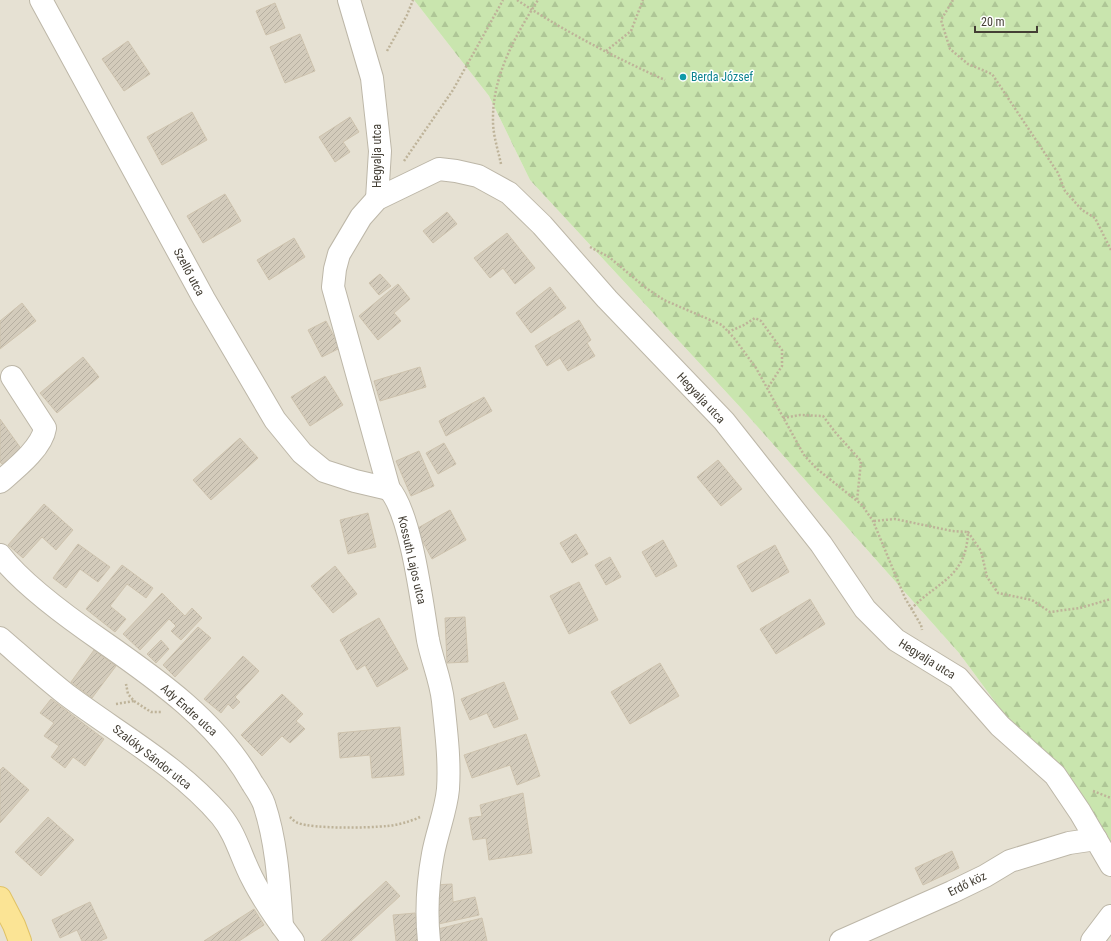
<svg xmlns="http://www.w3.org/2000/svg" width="1111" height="941" viewBox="0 0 1111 941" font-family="'Roboto Condensed',sans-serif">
<defs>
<pattern id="forest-firs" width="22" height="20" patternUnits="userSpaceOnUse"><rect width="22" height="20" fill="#c9e5ae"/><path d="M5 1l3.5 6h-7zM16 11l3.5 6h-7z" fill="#aec696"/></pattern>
<pattern id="building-hatch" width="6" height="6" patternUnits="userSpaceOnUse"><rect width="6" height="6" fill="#d3cbbb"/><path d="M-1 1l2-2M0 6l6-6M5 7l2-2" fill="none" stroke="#b6afa1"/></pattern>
</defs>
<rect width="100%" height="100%" fill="#f2efe5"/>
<path fill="#e6e1d3" d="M 0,0 L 414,0 L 489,96 L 530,180 L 740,407 L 959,653 L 1096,839 L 1111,854 L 1111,941 L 0,941 Z"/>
<path fill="url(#forest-firs)" d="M 414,0 L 1111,0 L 1111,854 L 1096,839 L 959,653 L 740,407 L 530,180 L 489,96 Z"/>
<g fill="url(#building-hatch)" stroke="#cec3ae">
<path d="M 275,3 L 285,28 L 266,35 L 256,11 Z"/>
<path d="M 300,34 L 315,71 L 285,83 L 270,47 Z"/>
<path d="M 128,41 L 150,74 L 124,91 L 102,59 Z"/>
<path d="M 192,112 L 207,140 L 162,165 L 147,137 Z"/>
<path d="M 350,117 L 359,132 L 343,142 L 350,152 L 335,162 L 319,137 Z"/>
<path d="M 225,194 L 241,221 L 203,243 L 187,216 Z"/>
<path d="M 447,212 L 457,224 L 433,243 L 423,231 Z"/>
<path d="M 507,233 L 535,268 L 515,284 L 503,268 L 490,278 L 474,258 Z"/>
<path d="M 294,238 L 305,257 L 269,280 L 257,260 Z"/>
<path d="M 380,274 L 391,286 L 379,295 L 369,283 Z"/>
<path d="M 398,284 L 410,299 L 394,313 L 401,321 L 378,340 L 359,316 Z"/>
<path d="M 550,287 L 566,308 L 531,333 L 516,313 Z"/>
<path d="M 22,303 L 36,321 L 0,349 L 0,321 Z"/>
<path d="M 579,320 L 591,340 L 587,343 L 595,356 L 568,371 L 560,358 L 547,366 L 535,346 Z"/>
<path d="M 326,321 L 340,348 L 322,357 L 308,330 Z"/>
<path d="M 83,357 L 99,377 L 57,413 L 40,393 Z"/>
<path d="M 420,367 L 426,387 L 380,401 L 374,381 Z"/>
<path d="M 325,376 L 343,405 L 310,426 L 291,397 Z"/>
<path d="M 484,397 L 492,411 L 446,436 L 439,421 Z"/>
<path d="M 0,419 L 22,450 L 2,464 L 0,462 Z"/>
<path d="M 240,438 L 258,458 L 211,500 L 193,480 Z"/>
<path d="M 444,443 L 456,464 L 438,474 L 426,453 Z"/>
<path d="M 419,451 L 434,486 L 411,496 L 396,461 Z"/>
<path d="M 718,460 L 742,489 L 721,506 L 697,477 Z"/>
<path d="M 44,504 L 73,530 L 56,550 L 42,537 L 23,558 L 8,545 Z"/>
<path d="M 450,510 L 466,540 L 432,559 L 416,529 Z"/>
<path d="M 368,513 L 376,547 L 348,554 L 340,520 Z"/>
<path d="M 576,534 L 588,554 L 572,563 L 560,543 Z"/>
<path d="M 663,540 L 677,566 L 656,577 L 642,552 Z"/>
<path d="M 78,544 L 110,567 L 98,582 L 80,569 L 66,588 L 53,578 Z"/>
<path d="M 775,545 L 789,572 L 752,592 L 737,566 Z"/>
<path d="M 610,557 L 621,577 L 606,585 L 595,565 Z"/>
<path d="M 122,565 L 153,588 L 146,598 L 127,584 L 110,606 L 126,619 L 115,632 L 86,609 Z"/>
<path d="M 335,566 L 357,594 L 333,613 L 311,586 Z"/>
<path d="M 579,582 L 598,620 L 569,634 L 550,596 Z"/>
<path d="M 162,593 L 185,616 L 192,608 L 202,618 L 181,640 L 171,631 L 176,626 L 169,619 L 140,650 L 123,634 Z"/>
<path d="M 810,599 L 825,624 L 776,654 L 760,629 Z"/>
<path d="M 465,617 L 468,662 L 447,663 L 445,618 Z"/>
<path d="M 379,618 L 408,669 L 377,687 L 365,665 L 357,670 L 340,640 Z"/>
<path d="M 198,627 L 211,638 L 175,677 L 163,665 Z"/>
<path d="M 161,640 L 169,649 L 156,663 L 147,654 Z"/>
<path d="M 94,650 L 116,666 L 92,698 L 71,682 Z"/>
<path d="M 243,656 L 259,671 L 235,697 L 240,702 L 233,709 L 228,704 L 221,713 L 204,699 Z"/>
<path d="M 660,663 L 679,696 L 630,724 L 611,692 Z"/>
<path d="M 504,682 L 518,719 L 494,728 L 487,713 L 470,720 L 461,699 Z"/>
<path d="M 282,694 L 303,714 L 296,721 L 305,729 L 290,743 L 282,736 L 262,756 L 241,735 Z"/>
<path d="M 51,699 L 104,739 L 85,766 L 73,757 L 65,768 L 51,757 L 59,746 L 44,736 L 54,723 L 40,713 Z"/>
<path d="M 400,727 L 404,775 L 372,778 L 370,755 L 340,758 L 338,733 Z"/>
<path d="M 526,734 L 540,776 L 517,785 L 510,765 L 472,778 L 464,755 Z"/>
<path d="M 3,767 L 29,790 L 0,823 L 0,770 Z"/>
<path d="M 523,793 L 532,853 L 489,860 L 486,838 L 473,840 L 469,818 L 482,816 L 480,805 Z"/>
<path d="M 48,817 L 74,840 L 41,876 L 15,852 Z"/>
<path d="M 952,851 L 959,868 L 923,885 L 915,868 Z"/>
<path d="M 386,881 L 400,896 L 351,941 L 321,941 Z"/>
<path d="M 452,884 L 453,902 L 475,897 L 479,915 L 434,925 L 433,885 Z"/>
<path d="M 90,902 L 107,938 L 100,941 L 82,941 L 77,930 L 60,938 L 52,920 Z"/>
<path d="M 254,909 L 264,925 L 239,941 L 204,941 Z"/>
<path d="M 415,913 L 419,941 L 396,941 L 393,915 Z"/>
<path d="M 482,918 L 487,941 L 441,941 L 438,929 Z"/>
</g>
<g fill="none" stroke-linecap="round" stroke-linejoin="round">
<defs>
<g id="minor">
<path d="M 41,0 L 204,299 L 275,420 L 302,453 L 324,471 L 355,481 L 389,489"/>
<path d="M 349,0 L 372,78 L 380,151 L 377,199"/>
<path d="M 0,482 C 15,469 42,448 45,428 L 12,377"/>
<path d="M 0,555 C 23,585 70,619 102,641 C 158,680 218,722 252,783 C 256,789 261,796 264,804 C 277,843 279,885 282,926"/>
<path d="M 0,638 C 22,657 44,677 67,695 C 119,734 178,766 221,816 C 236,834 241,857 252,878 C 263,900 278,921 293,941"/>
<path d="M 429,941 C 426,913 428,881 433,854 C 437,832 446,811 448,789 C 450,760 446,730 443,701 C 441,681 432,660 428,640 C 422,604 411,513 389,489 L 333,287 L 335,269 L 339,254 L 361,217 L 377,199 L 439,169 L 456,171 L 478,176 L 509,193 L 542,225 L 607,299 L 724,421 L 821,544 L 865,609 L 896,640 L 958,678 L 1000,726 L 1055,775 L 1080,812 L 1111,865"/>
<path d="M 841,941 L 952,892 L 985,876 L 1010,861 L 1069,843 L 1096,839"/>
<path d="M 1092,941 L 1111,916"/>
</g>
<path id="major" d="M 0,898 L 14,925 L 20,941"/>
</defs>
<use href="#minor" stroke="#bdb7a8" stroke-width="24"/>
<use href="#major" stroke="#e0c265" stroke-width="24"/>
<g stroke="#beb399" stroke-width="2.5" stroke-dasharray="2 2" stroke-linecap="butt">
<path d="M 517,0 C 564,31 614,57 665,80"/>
<path d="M 953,0 L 941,20 L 950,49 L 968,64 L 992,74 L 1058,173 L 1065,191 L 1082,210 L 1095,218 L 1111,250"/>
<path d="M 387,51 L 407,15 L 413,0"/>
<path d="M 606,51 L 631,31 L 643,0"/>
<path d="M 404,161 L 453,90 L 503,0"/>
<path d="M 501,164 C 498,150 493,135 493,121 C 492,77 515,36 538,0"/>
<path d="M 590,247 L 609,257 L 646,288 L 664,300 L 722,325 L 734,338 L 756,368 L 804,455 L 817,469 L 862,505 L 873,521 L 905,598 L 921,625 L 922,630"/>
<path d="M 728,332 L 744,325 L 755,318 L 761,321 L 782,350 L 782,366 L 767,389"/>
<path d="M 783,418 L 800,415 L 823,416 L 835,432 L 861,461 L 857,501"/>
<path d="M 874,521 L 895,519 L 952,531 L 968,532"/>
<path d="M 911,609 C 939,580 966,578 968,532 L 981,551 L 987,577 L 998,593 L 1032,600 L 1050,612 L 1080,608 L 1111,599"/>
<path d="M 134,701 L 151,712 L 162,712"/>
<path d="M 116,704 L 134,701 L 128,694 L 126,684"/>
<path d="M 1093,791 L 1111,798"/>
<path d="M 290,817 C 292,819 295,822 298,823 C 314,829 368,828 387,826 C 398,825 409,822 420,817"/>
</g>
<use href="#minor" stroke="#fff" stroke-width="22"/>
<use href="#major" stroke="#fbe495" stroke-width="22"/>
</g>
<circle fill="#0f9aa8" stroke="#fff" stroke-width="1.5" cx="683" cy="77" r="4"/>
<g text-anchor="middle" stroke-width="3" stroke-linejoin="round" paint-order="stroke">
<g font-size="12" fill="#0d838f" stroke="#fff" text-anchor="start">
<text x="691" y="81">Berda József</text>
</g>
<g font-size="12" fill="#443f35" stroke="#fff">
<text transform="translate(377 156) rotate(-90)" y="4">Hegyalja utca</text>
<text transform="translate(189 272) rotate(62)" y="4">Szellő utca</text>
<text transform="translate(701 398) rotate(47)" y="4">Hegyalja utca</text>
<text transform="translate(412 560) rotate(77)" y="4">Kossuth Lajos utca</text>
<text transform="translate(927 659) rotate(32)" y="4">Hegyalja utca</text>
<text transform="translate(189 710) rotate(42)" y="4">Ady Endre utca</text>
<text transform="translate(152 757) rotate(38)" y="4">Szalóky Sándor utca</text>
<text transform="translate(967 884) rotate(-26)" y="4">Erdő köz</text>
</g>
</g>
<path d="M975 26v6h62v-6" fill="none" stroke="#443f35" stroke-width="2"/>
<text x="981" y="26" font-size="12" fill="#443f35" stroke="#ffffff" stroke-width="3" paint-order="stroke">20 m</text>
</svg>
